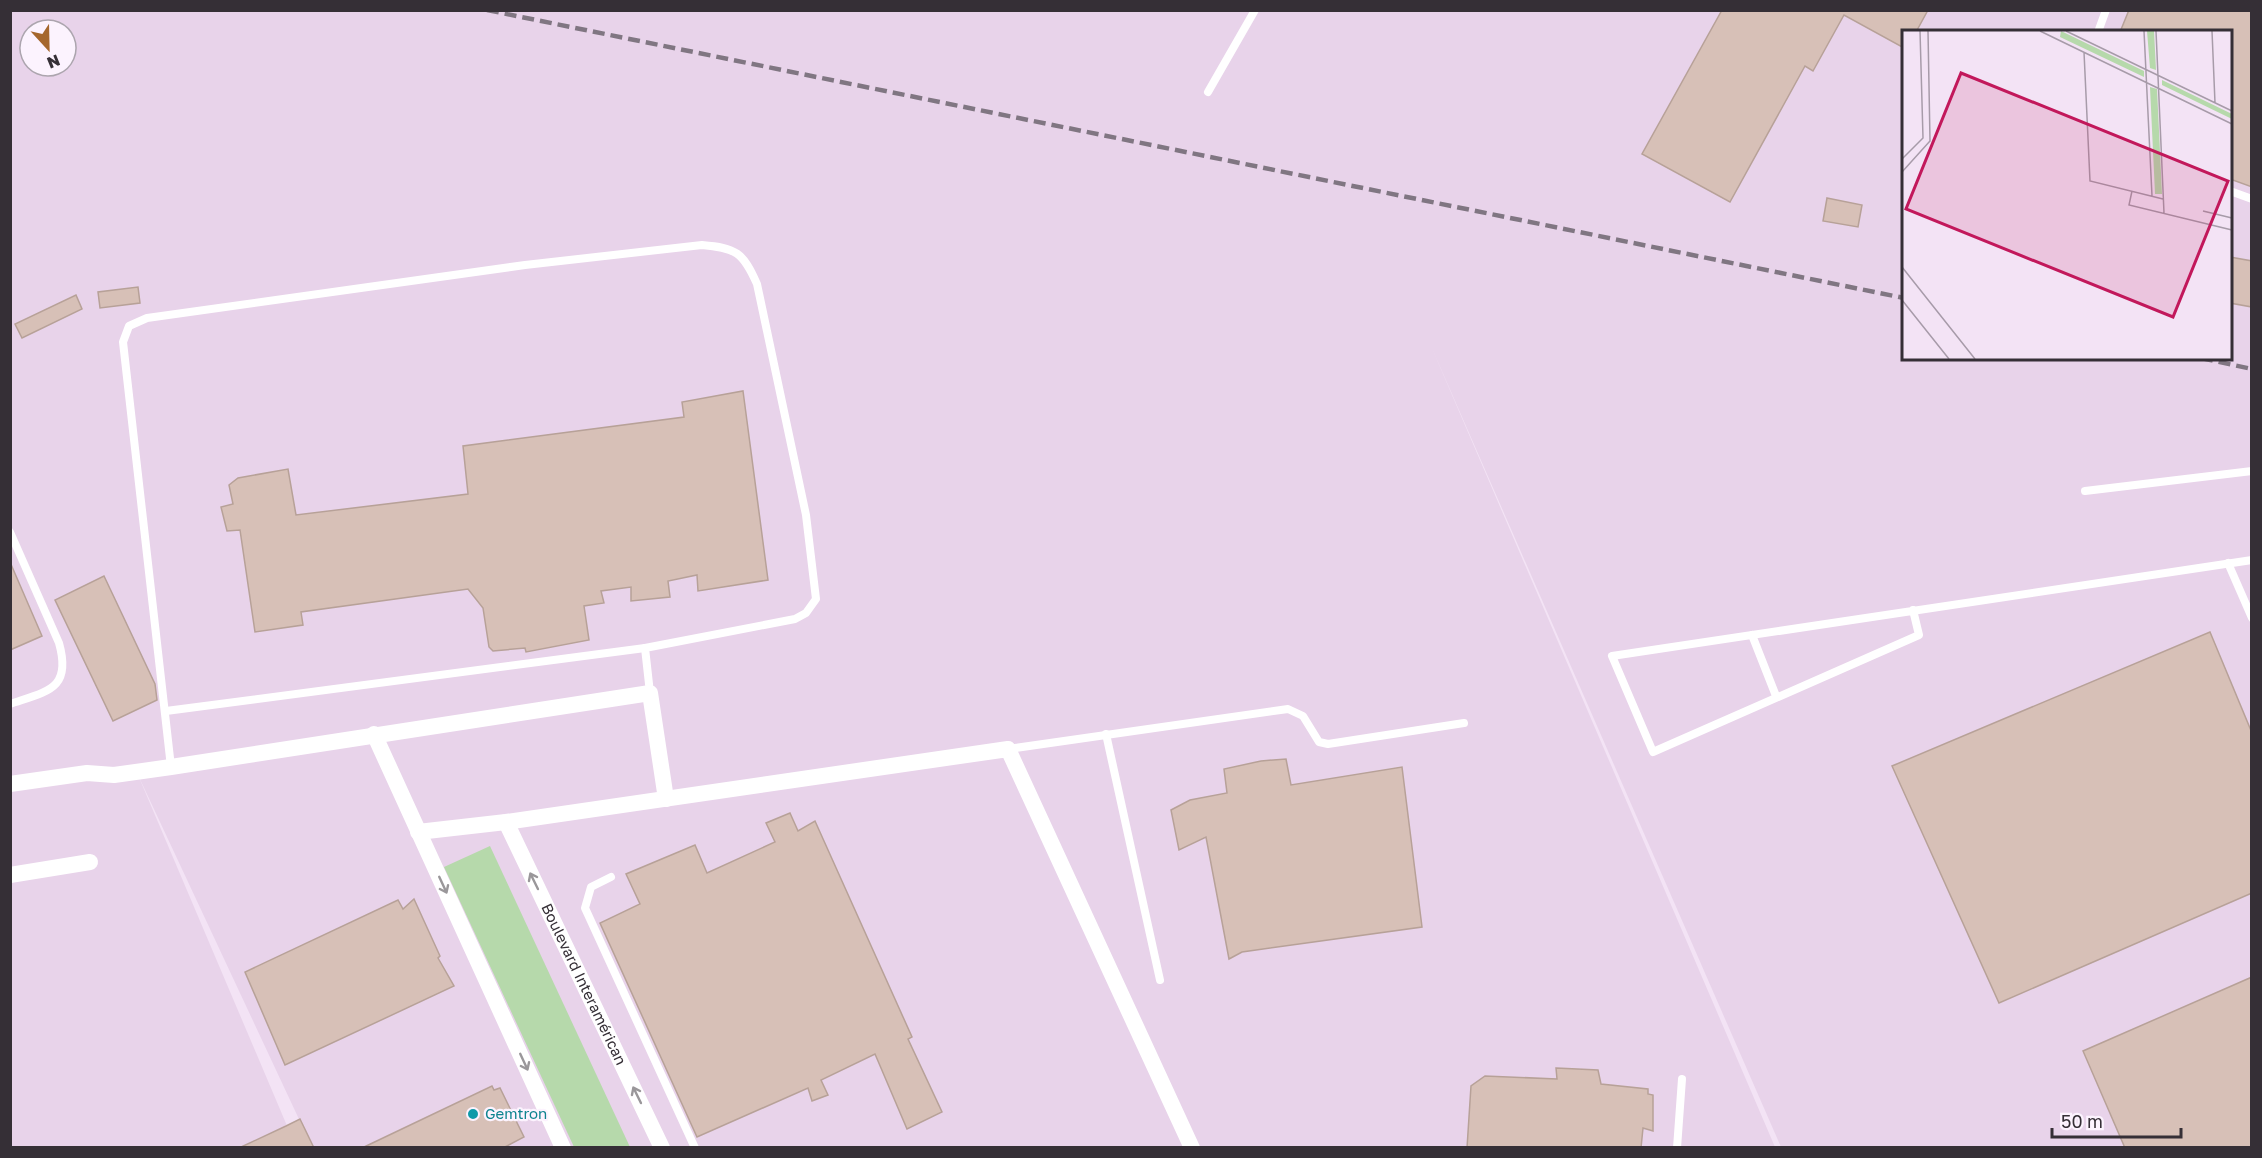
<svg xmlns="http://www.w3.org/2000/svg" width="2262" height="1158" viewBox="0 0 2262 1158" font-family="'Golos Text',sans-serif">
<rect width="100%" height="100%" fill="#f3e3f5"/>
<path fill="#e8d3ea" fill-rule="evenodd" d="M 10,11 L 2251,11 L 2251,1147 L 1781,1147 L 1431,346 L 1775,1147 L 312,1147 L 138,775 L 296,1147 L 11,1147 ZM 30,30 L 66,30 L 66,66 L 30,66 ZM 1904,32 L 2230,32 L 2230,358 L 1904,358 Z"/>
<path fill="#b6d9ab" d="M 490,846 L 630,1147 L 574,1147 L 444,867 Z"/>
<g fill="#d7c0b7" stroke="#b7a198" stroke-width="1.5">
<path d="M 1722,10 L 1928,10 L 1916,32 L 1904,32 L 1904,48 L 1844,15 L 1813,71 L 1805,66 L 1730,202 L 1642,154 Z"/>
<path d="M 2129,10 L 2252,10 L 2252,187 L 2230,179 L 2230,32 L 2120,32 Z"/>
<path d="M 1827,198 L 1862,205 L 1858,227 L 1823,221 Z"/>
<path d="M 2230,257 L 2252,261 L 2252,307 L 2230,303 Z"/>
<path d="M 138,287 L 140,303 L 100,308 L 98,292 Z"/>
<path d="M 76,295 L 82,309 L 22,338 L 15,324 Z"/>
<path d="M 743,391 L 768,580 L 698,591 L 697,575 L 668,581 L 670,597 L 631,601 L 631,587 L 601,591 L 604,603 L 584,606 L 589,640 L 526,652 L 525,648 L 493,651 L 489,647 L 483,608 L 468,589 L 301,612 L 303,625 L 255,632 L 240,530 L 227,531 L 221,507 L 233,504 L 229,485 L 238,478 L 288,469 L 296,515 L 468,494 L 463,446 L 684,417 L 682,402 Z"/>
<path d="M 10,562 L 42,636 L 10,650 Z"/>
<path d="M 104,576 L 155,684 L 157,700 L 113,721 L 55,600 Z"/>
<path d="M 2210,632 L 2252,733 L 2252,893 L 1999,1003 L 1892,766 Z"/>
<path d="M 1286,759 L 1291,785 L 1402,767 L 1422,927 L 1242,952 L 1229,959 L 1206,837 L 1179,850 L 1171,810 L 1190,800 L 1227,793 L 1224,769 L 1261,761 Z"/>
<path d="M 790,813 L 798,831 L 815,821 L 912,1037 L 908,1039 L 942,1112 L 907,1129 L 875,1054 L 821,1080 L 828,1095 L 812,1101 L 808,1088 L 697,1137 L 600,923 L 640,904 L 626,874 L 695,845 L 707,873 L 775,842 L 766,823 Z"/>
<path d="M 414,899 L 440,956 L 438,958 L 454,986 L 285,1065 L 245,972 L 398,900 L 403,909 Z"/>
<path d="M 2252,977 L 2252,1148 L 2125,1148 L 2083,1051 Z"/>
<path d="M 1556,1068 L 1598,1070 L 1601,1084 L 1648,1089 L 1648,1094 L 1653,1095 L 1653,1131 L 1643,1128 L 1641,1148 L 1467,1148 L 1471,1086 L 1485,1076 L 1557,1079 Z"/>
<path d="M 492,1086 L 494,1090 L 500,1088 L 524,1137 L 503,1148 L 362,1148 Z"/>
<path d="M 300,1119 L 314,1148 L 239,1148 L 286,1126 Z"/>
</g>
<g fill="none" stroke-linecap="round" stroke-linejoin="round">
<g stroke="#fff" stroke-width="8">
<path d="M 2098,32 L 2106,10"/>
<path d="M 1208,92 L 1255,10"/>
<path d="M 2230,191 L 2252,199"/>
<path d="M 2085,491 L 2252,471"/>
<path d="M 10,532 L 59,643 C 72,689 48,691 10,704"/>
<path d="M 2228,563 L 2252,618"/>
<path d="M 1913,610 L 1919,635 L 1653,752 L 1612,656 L 2252,560"/>
<path d="M 1752,635 L 1776,696"/>
<path d="M 166,711 L 645,648"/>
<path d="M 1106,734 L 1160,980"/>
<path d="M 1008,749 L 1288,709 L 1303,716 L 1319,742 L 1328,744 L 1464,723"/>
<path d="M 171,767 L 123,342 L 129,326 L 147,318 L 525,265 L 702,245 C 736,248 743,252 757,284 L 806,515 L 816,599 L 806,613 L 795,619 L 645,648 L 650,693"/>
<path d="M 611,877 L 591,887 L 585,908 L 695,1148"/>
<path d="M 1677,1148 L 1682,1079"/>
</g>
<g stroke="#fff" stroke-width="16">
<path d="M 374,734 L 563,1148"/>
<path d="M 10,784 L 87,773 L 114,775 L 171,767 L 650,693 L 666,799"/>
<path id="s1" d="M 506,822 L 662,1148"/>
<path d="M 418,832 L 506,822 L 1008,749 L 1192,1148"/>
<path d="M 10,875 L 90,862"/>
</g>
<g stroke="#807682" stroke-width="4.5" stroke-dasharray="12 6" stroke-linecap="butt">
<path d="M 487,10 L 1904,298"/>
<path d="M 2201,358 L 2252,369"/>
</g>
</g>
<defs><path id="oneway-shaft" d="M-6 0H5M1.5-3L5.5 0L1.5 3" fill="none" stroke-width="1.6" stroke-linecap="round" stroke-linejoin="round" transform="scale(1.5)"/></defs>
<g stroke="#9a979a">
<use href="#oneway-shaft" transform="translate(534 881) rotate(-116)"/>
<use href="#oneway-shaft" transform="translate(443 885) rotate(65)"/>
<use href="#oneway-shaft" transform="translate(524 1062) rotate(65)"/>
<use href="#oneway-shaft" transform="translate(637 1095) rotate(-116)"/>
</g>
<circle fill="#0f9aa8" stroke="#fcf3fe" stroke-width="2" cx="473" cy="1114" r="6"/>
<g text-anchor="middle" stroke-width="4.5" stroke-linejoin="round" paint-order="stroke">
<g font-size="15" fill="#352f36" stroke="#fcf3fe">
<text dy="5" stroke="none"><textPath href="#s1" startOffset="180">Boulevard Interamérican</textPath></text>
</g>
<g font-size="15" fill="#0d838f" stroke="#fcf3fe" text-anchor="start">
<text x="485" y="1119">Gemtron</text>
</g>
</g>
<g transform="translate(1902 30)">
<rect width="330" height="330" fill="#f3e3f5"/>
<path d="M 159,1 L 242,41 L 242,47 L 158,7 ZM 245,1 L 252,1 L 254,40 L 248,38 ZM 260,50 L 330,84 L 330,89 L 260,55 ZM 248,57 L 255,59 L 260,164 L 253,164 Z" fill="#b6d9ab"/>
<path fill="none" stroke="#a79ba9" stroke-width="1.5" d="M 138,1 L 330,94M 164,1 L 330,81M 242,1 L 250,166M 254,1 L 262,183M 310,1 L 313,73M 182,22 L 188,151 L 261,169M 0,129 L 21,108 L 18,1M 0,142 L 28,111 L 26,1M 230,161 L 227,175 L 330,200M 301,181 L 330,188M 0,237 L 73,329M 0,270 L 47,329"/>
<path fill="#c2185b" fill-opacity="0.15" stroke="#c2185b" stroke-width="3" d="M 59,43 L 326,151 L 271,287 L 4,179 Z"/>
<rect width="330" height="330" fill="none" stroke="#352f36" stroke-width="3"/>
</g>
<rect width="2262" height="1158" fill="none" stroke="#352f36" stroke-width="24"/>
<g transform="translate(48 48) rotate(158)"><circle r="28" fill="#fcf3fe" stroke="#aca5ae" stroke-width="1.5"/>
<path d="M0-4.5L10 22L0 15L-10 22Z" fill="#a5672d"/>
<text y="-9" font-size="16" font-weight="bold" text-anchor="middle" fill="#352f36">N</text>
</g>
<path d="M2052 1128v9h129v-9" fill="none" stroke="#352f36" stroke-width="3"/>
<text x="2061" y="1128" font-size="18" fill="#352f36" stroke="#fcf3fe" stroke-width="4.5" paint-order="stroke">50 m</text>
</svg>
